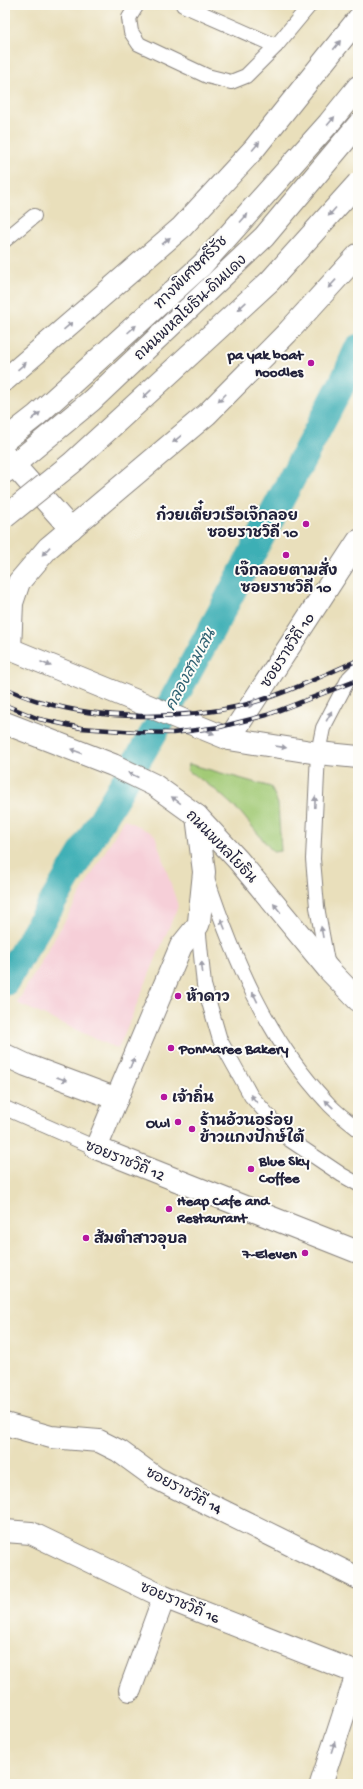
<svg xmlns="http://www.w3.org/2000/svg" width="363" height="1789" viewBox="0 0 363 1789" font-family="'Gochi Hand','Playpen Sans Thai',sans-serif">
<rect width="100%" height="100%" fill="#fdfcf7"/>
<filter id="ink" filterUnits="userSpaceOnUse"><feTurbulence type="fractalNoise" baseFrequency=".025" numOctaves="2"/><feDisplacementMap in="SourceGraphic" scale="8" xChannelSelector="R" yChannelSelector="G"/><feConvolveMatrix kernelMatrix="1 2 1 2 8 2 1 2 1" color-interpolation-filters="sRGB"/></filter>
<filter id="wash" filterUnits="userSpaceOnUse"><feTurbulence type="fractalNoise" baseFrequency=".012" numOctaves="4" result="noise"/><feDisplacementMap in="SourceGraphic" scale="16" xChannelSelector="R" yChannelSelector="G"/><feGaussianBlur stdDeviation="0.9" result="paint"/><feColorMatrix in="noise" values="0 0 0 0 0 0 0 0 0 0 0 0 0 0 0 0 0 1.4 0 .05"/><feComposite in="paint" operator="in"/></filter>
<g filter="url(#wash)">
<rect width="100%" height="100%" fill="#e9dfbb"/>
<path fill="#f6cfd8" d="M 124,819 L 155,835 L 178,906 L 118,1049 L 17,1003 Z"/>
<path fill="#a2ca76" stroke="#627658" d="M 189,764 L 271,787 L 278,804 L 281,851 L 273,852 L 241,813 L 217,791 L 187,770 Z"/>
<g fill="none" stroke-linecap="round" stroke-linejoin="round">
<path stroke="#3eafb5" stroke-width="28" d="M 5,982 L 169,707 L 220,614 L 345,378 L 358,348"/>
</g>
</g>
<g filter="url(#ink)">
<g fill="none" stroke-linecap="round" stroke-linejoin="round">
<defs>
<g id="lane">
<path d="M 137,5 L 129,18 L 131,32 L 139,44 L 207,76 L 231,82 L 246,76 L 276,46 L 310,5"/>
<path d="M 183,5 L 276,46"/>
<path d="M 5,240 L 34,216"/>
<path d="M 207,878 C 234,959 267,1038 326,1101 C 335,1112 347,1120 358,1129"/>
<path d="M 198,925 L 204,985 L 220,1040 L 251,1096 L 290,1140 L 342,1175 L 358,1184"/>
<path d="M 328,967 L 317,907 L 313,859 L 318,753 L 323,728 L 349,678 L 358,669"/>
<path d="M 5,1108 L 96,1148"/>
</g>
<g id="street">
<path d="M 5,455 L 71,529"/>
<path d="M 229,739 L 358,541"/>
<path d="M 197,816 L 204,872 L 199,922 L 198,925 L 181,946 L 96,1148 L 358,1252"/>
<path d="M 5,1055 L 26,1065 L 117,1099"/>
<path d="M 5,1424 L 51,1437 L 99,1441 L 119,1451 L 156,1478 L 358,1578"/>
<path d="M 5,1531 L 31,1533 L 164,1597 L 357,1673"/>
<path d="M 130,1690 L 164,1597"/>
</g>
<path id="secondary" d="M 5,472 L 91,401 L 264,237 L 358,125"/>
<g id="primary">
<path d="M 5,647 L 229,739 L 318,753 L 358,757"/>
<path d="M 5,723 L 113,765 L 154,785 L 197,816 L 238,860 L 329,970 L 358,1000"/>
<path d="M 321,1784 L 358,1671"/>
</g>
<g id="highway">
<path d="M 5,380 L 182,227 L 254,149 L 358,19"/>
<path d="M 5,440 L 37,415 L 202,265 L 329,123 L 358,87"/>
<path d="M 10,649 L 12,603 L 19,582 L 48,548 L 207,414 L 287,333 L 358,255"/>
</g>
</defs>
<use href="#lane" stroke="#86807b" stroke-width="16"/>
<use href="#street" stroke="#86807b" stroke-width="24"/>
<use href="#secondary" stroke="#86807b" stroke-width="24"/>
<use href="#primary" stroke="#86807b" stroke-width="24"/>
<use href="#highway" stroke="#86807b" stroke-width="24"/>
<use href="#lane" stroke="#fff" stroke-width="14"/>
<use href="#street" stroke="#fff" stroke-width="22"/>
<use href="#secondary" stroke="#fff" stroke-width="22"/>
<use href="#primary" stroke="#fff" stroke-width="22"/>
<use href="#highway" stroke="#fff" stroke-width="22"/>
<defs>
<g id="rail">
<path d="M 5,688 C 17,693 29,699 42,702 C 101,720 179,720 240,706 C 281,696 320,677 358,660"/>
<path d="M 5,705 L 39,719 L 81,728 L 137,732 L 173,733 L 220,727 L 267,715 L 358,680"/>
</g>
</defs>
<use href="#rail" stroke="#22223b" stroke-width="4.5"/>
<use href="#rail" stroke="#fdfcf7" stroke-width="3" stroke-dasharray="9" stroke-linecap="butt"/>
<defs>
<path id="highway-bridge" d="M 5,517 L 72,463 L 270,281 L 358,183"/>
</defs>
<use href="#highway-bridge" stroke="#86807b" stroke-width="24" stroke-linecap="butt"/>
<use href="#highway-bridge" stroke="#fff" stroke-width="22"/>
</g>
<defs><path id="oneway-solid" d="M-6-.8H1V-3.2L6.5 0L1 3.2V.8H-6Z"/></defs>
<g fill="#9c9ca7">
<use href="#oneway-solid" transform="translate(337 45) rotate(-52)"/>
<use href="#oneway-solid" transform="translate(331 121) rotate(-50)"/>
<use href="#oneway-solid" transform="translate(256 146) rotate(-50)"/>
<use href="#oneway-solid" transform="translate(332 212) rotate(132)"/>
<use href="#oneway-solid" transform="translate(244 218) rotate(-48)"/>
<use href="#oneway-solid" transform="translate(166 241) rotate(-41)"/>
<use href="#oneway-solid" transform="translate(332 284) rotate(133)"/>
<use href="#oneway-solid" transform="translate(242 306) rotate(137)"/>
<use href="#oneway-solid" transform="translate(68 326) rotate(-41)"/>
<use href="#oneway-solid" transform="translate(132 329) rotate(-42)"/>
<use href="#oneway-solid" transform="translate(22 366) rotate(-41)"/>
<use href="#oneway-solid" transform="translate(147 394) rotate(137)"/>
<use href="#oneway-solid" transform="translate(222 398) rotate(135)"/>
<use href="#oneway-solid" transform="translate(36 416) rotate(-40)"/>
<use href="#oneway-solid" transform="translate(177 439) rotate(140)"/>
<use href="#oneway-solid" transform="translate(46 551) rotate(133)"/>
<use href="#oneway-solid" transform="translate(46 664) rotate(23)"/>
<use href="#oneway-solid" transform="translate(252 703) rotate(123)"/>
<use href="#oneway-solid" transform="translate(329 716) rotate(-62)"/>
<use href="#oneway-solid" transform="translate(209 732) rotate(21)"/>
<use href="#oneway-solid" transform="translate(281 747) rotate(9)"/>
<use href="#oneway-solid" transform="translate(76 751) rotate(-159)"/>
<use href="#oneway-solid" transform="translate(133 775) rotate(-155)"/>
<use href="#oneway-solid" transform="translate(176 800) rotate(-144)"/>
<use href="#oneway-solid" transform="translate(315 802) rotate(-88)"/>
<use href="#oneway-solid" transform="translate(277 908) rotate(-129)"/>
<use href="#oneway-solid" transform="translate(223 924) rotate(-112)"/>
<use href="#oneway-solid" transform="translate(322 932) rotate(-100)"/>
<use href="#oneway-solid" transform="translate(202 967) rotate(-96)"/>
<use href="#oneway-solid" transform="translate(255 997) rotate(-116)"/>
<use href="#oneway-solid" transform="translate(132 1063) rotate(-67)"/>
<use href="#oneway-solid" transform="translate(62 1079) rotate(20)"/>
<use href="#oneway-solid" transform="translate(254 1099) rotate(-130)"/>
<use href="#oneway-solid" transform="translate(329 1104) rotate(-136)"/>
<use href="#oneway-solid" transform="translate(333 1747) rotate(-72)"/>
</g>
</g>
<g fill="#b5179e" stroke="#fdfcf7" stroke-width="1.5">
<circle cx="311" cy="363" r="4"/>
<circle cx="306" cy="524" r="4"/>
<circle cx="286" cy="555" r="4"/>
<circle cx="178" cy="996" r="4"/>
<circle cx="171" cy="1048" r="4"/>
<circle cx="164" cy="1097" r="4"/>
<circle cx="178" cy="1122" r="4"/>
<circle cx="192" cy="1129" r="4"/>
<circle cx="251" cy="1169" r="4"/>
<circle cx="169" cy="1209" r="4"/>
<circle cx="86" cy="1238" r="4"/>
<circle cx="305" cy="1253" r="4"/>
</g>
<g text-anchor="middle" stroke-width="4" stroke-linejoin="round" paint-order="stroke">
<g font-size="15" fill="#22223b" stroke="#fdfcf7">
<text transform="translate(190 272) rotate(-45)" y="5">ทางพิเศษศรีรัช</text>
<text transform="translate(190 307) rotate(-43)" y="5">ถนนพหลโยธิน-ดินแดง</text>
<text transform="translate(287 650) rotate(-57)" y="5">ซอยราชวิถี 10</text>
<text transform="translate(222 846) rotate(46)" y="5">ถนนพหลโยธิน</text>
<text transform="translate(125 1160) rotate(22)" y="5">ซอยราชวิถี 12</text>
<text transform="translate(184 1490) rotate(28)" y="5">ซอยราชวิถี 14</text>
<text transform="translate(180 1602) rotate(23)" y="5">ซอยราชวิถี 16</text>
</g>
<g font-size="15" font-weight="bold" fill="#22223b" stroke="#fdfcf7" text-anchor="start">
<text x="303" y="359" text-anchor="end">pa yak boat<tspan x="303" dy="17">noodles</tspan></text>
<text x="298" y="520" text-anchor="end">ก๋วยเตี๋ยวเรือเจ๊กลอย<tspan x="298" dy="17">ซอยราชวิถี 10</tspan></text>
<text x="286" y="575" text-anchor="middle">เจ๊กลอยตามสั่ง<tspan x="286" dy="17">ซอยราชวิถี 10</tspan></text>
<text x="186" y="1001">ห้าดาว</text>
<text x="179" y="1053">PonMaree Bakery</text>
<text x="172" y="1102">เจ้าถิ่น</text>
<text x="200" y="1125">ร้านอ้วนอร่อย<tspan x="200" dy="17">ข้าวแกงปักษ์ใต้</tspan></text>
<text x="170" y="1127" text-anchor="end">Owl</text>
<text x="259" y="1165">Blue Sky<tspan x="259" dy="17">Coffee</tspan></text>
<text x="177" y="1205">Heap Cafe and<tspan x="177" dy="17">Restaurant</tspan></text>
<text x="94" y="1243">ส้มตำสาวอุบล</text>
<text x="297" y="1258" text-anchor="end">7-Eleven</text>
</g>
<g font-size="16" font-style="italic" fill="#2f6172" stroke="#fdfcf7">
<text transform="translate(189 669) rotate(-62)" y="6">คลองสามเสน</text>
</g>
</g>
<rect width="363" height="1789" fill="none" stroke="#fdfcf7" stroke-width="20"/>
</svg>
